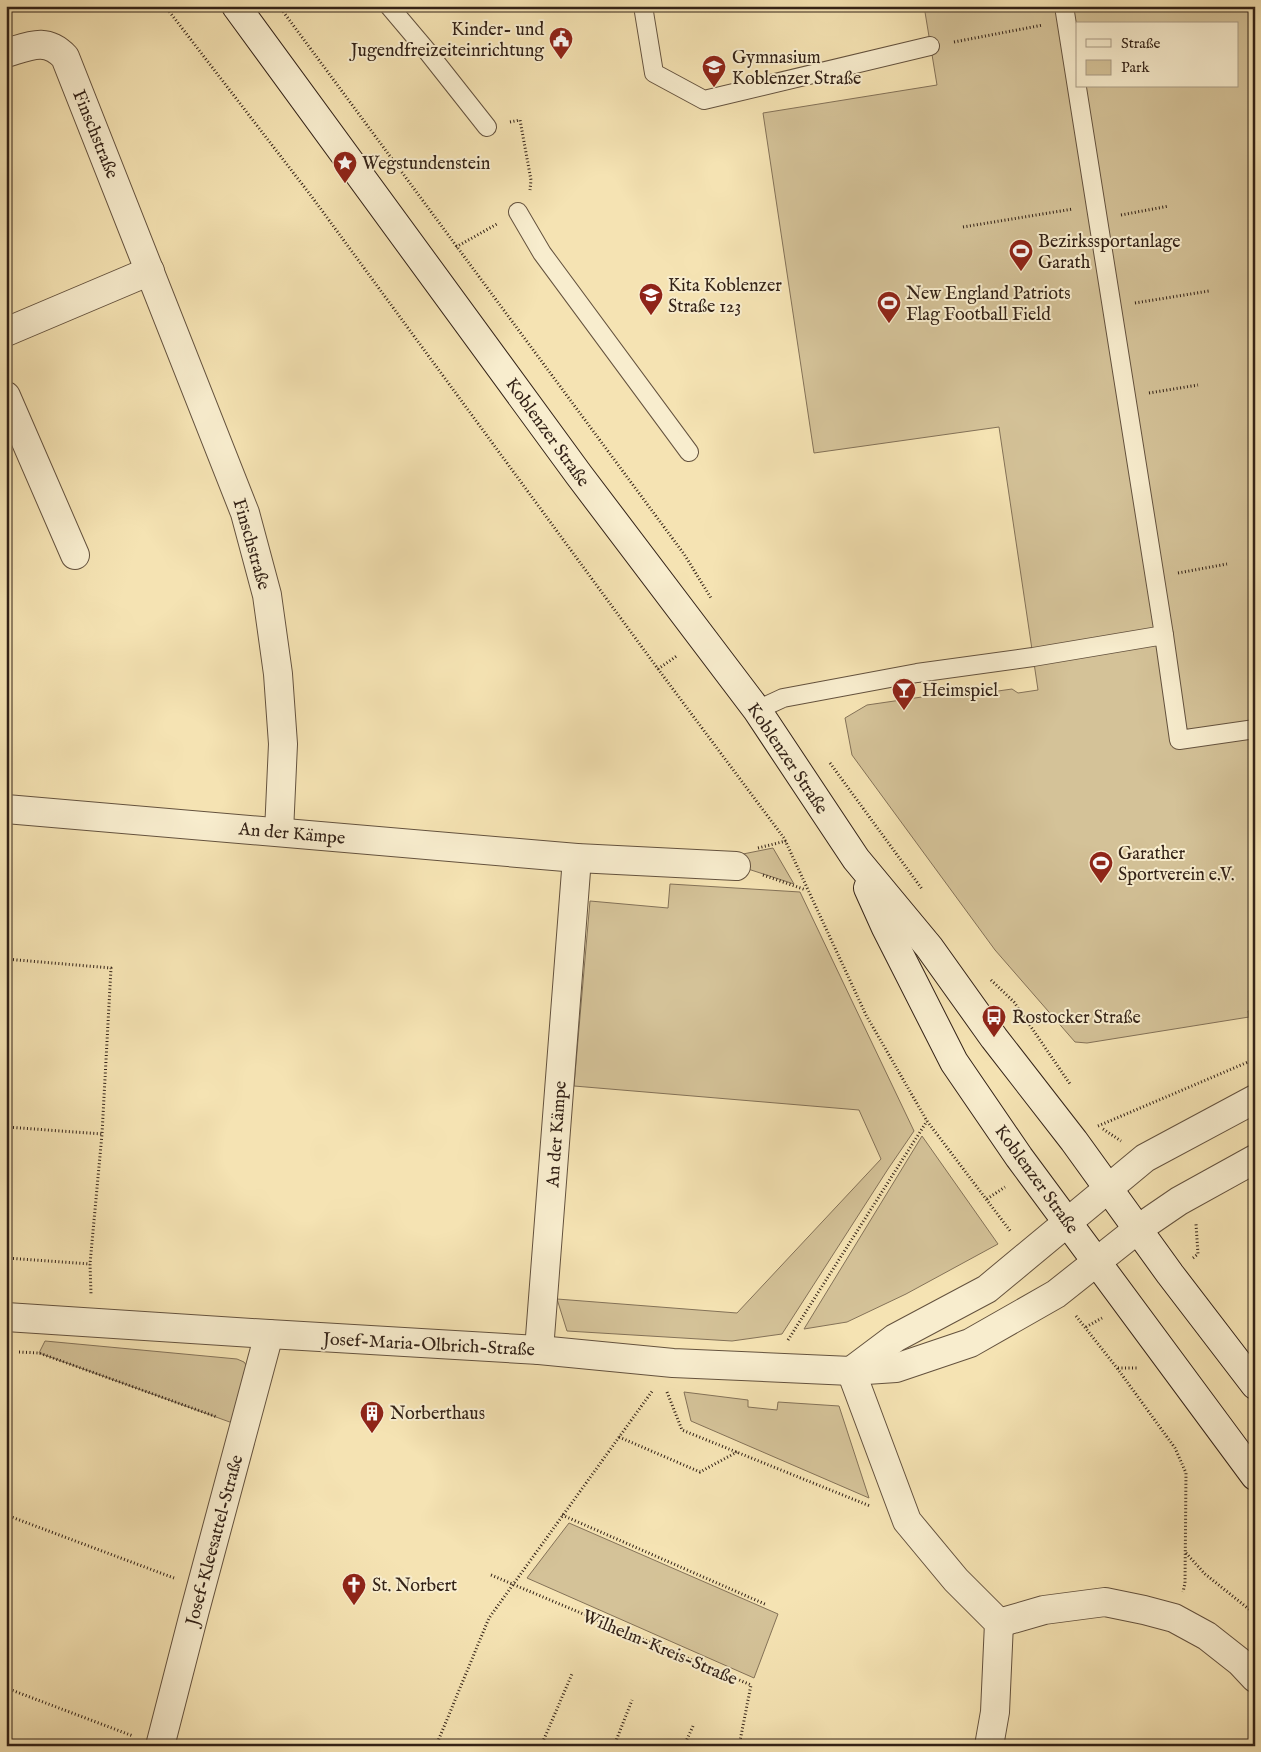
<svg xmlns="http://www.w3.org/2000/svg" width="1261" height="1752" viewBox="0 0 1261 1752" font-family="'IM FELL English',serif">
<rect width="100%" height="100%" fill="#f5e3b3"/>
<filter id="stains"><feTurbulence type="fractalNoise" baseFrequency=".004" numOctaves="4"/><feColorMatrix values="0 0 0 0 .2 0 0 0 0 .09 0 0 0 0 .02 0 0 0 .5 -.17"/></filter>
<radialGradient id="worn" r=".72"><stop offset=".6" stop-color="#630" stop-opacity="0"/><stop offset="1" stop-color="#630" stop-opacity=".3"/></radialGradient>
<g fill="#d4c298" stroke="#847258" fill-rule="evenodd">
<path d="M 924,6 L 1255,6 L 1255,1010 L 1248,1011 L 1249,1017 L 1087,1043 L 1075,1042 L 995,950 L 852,755 L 845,718 L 867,705 L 956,692 L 956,697 L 1012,689 L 1018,693 L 1038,690 L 999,427 L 814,453 L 763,113 L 937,85 ZM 1077,24 L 1237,24 L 1237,86 L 1077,86 Z"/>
<path d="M 773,848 L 794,884 L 748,869 L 743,854 Z"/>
<path d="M 670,884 L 800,892 L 914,1131 L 888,1169 L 782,1334 L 732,1341 L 567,1331 L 557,1299 L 737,1313 L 881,1159 L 859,1110 L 574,1086 L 590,901 L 668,908 Z"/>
<path d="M 922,1136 L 998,1244 L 906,1294 L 847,1322 L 804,1329 Z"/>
<path d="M 45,1341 L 237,1359 L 244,1362 L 249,1369 L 238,1425 L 39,1353 Z"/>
<path d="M 684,1392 L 748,1400 L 748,1407 L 777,1410 L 778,1402 L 839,1406 L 869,1498 L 691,1421 Z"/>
<path d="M 569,1523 L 778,1614 L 754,1678 L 527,1578 Z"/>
</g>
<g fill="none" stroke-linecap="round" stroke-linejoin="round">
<defs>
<g id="service">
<path d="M 389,6 L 427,51 L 487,127"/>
<path d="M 643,6 L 654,73 L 704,100 L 930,46"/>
<path d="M 1064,6 L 1164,635"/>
<path d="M 518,212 L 542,253 L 689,452"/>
<path d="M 757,710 L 783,698 L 917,673 L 1033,657 L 1164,635 L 1179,740 L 1255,729"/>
</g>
<g id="minor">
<path d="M 6,53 C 30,46 46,37 65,57 L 245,513 L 267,595 L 278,674 L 283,744 L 279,832"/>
<path d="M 6,332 L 150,271"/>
<path d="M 6,396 L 75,555"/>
<path d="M 6,809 L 577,858 L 736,866"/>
<path d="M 6,1317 L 269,1334 L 539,1350 L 673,1363 L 851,1371 L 896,1368 L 970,1343 L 1056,1294 L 1138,1229 L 1179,1201 L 1255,1159"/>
<path d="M 539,1350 L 577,858"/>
<path d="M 851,1371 L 895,1338 L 987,1289 L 1145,1158 L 1255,1099"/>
<path d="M 851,1371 L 907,1521 L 956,1580 L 999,1623 L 995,1712 L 989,1746"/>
<path d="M 999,1623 L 1044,1610 L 1105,1602 L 1144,1610 L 1174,1618 L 1207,1636 L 1240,1662 L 1255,1678"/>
<path d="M 160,1746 L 195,1610 L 269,1334"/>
</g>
<g id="secondary">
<path d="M 236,6 L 579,475 L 757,710 L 856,859 L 929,947 L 994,1038 L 1074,1141 L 1170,1274 L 1255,1385"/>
<path d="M 868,888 L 886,928 L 954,1062 L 1019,1157 L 1255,1476"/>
</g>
</defs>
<use href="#service" stroke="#64523e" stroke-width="20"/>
<use href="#minor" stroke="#64523e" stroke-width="30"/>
<use href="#secondary" stroke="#332217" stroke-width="30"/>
<g stroke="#332217" stroke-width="3" stroke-dasharray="1 2.5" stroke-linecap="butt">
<path d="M 165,6 L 312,197 L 658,669 L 784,838 L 866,1015 L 927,1121 L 1011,1232"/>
<path d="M 279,6 L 684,554 L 711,598"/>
<path d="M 954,42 L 1043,25"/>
<path d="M 510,122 L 520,120 L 531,180 L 530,190"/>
<path d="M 1121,215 L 1169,206"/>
<path d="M 963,227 L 1073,209"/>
<path d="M 456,247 L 497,224"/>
<path d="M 1135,303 L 1209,291"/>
<path d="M 1149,393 L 1198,385"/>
<path d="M 1178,573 L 1227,564"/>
<path d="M 658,669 L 678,655"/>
<path d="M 830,763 L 922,889"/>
<path d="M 758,848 L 786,841"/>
<path d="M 763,875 L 806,890"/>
<path d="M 6,959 L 111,968 L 102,1134 L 90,1264 L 91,1294"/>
<path d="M 991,980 L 1014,1002 L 1070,1084"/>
<path d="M 1098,1126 L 1255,1059"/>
<path d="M 6,1127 L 102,1134"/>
<path d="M 1103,1129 L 1121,1141"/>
<path d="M 987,1199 L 1005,1187"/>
<path d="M 6,1258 L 90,1264"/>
<path d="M 1193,1258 L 1198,1254 L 1196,1224"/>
<path d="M 1076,1316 L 1117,1368 L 1175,1448 L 1186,1473 L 1185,1583 L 1183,1592"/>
<path d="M 1086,1327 L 1102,1318"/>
<path d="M 788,1340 L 927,1121"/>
<path d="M 19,1352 L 39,1353 L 217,1417"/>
<path d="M 1118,1368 L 1139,1368"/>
<path d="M 667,1392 L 682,1430 L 870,1506"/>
<path d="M 619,1437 L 700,1472 L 737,1452"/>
<path d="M 6,1515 L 174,1578"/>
<path d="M 562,1515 L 767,1605"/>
<path d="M 1186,1553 L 1205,1574 L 1255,1614"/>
<path d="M 491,1575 L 751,1685 L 739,1746"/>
<path d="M 6,1688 L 133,1736"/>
<path d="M 436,1746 L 489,1618 L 653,1390"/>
<path d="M 541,1746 L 572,1674"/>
<path d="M 614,1746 L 632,1700"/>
<path d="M 684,1746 L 693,1726"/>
</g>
<use href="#service" stroke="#f8edce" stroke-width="18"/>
<use href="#minor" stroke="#f8edce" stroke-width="28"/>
<use href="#secondary" stroke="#f8edce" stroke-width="28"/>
</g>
<defs>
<symbol id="civic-pin" viewBox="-11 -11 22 30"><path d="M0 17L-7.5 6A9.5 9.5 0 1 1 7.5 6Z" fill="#8f2418" stroke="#f8edce"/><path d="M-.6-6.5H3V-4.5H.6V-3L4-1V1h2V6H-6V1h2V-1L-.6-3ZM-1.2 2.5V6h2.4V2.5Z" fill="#fff"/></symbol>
<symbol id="school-pin" viewBox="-11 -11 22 30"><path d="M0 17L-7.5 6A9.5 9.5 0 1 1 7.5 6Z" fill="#8f2418" stroke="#f8edce"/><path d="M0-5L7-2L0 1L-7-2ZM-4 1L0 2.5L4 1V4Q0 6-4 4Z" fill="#fff"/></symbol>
<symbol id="sight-pin" viewBox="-11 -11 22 30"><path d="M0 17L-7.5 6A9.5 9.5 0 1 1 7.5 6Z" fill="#8f2418" stroke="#f8edce"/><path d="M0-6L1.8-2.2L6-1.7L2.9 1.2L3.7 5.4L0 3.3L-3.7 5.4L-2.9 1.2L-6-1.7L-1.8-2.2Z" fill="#fff"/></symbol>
<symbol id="stadium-pin" viewBox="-11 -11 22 30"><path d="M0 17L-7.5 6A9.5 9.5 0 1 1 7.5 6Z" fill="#8f2418" stroke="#f8edce"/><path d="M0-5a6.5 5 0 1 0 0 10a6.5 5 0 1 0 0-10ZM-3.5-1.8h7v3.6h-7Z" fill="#fff"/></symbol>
<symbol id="bar-pin" viewBox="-11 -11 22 30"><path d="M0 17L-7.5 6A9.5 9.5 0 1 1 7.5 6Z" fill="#8f2418" stroke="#f8edce"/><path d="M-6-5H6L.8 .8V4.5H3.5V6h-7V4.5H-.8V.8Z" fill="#fff"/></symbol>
<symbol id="bus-pin" viewBox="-11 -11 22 30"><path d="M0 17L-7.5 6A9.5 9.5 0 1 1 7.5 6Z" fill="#8f2418" stroke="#f8edce"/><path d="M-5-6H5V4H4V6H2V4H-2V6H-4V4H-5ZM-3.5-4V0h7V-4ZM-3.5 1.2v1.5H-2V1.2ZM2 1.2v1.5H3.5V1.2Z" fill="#fff"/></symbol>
<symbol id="building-pin" viewBox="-11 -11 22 30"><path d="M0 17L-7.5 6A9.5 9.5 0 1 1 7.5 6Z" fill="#8f2418" stroke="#f8edce"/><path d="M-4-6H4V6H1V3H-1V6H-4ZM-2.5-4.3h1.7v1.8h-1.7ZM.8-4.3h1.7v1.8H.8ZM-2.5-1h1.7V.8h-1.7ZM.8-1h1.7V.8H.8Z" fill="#fff"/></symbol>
<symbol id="church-pin" viewBox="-11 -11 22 30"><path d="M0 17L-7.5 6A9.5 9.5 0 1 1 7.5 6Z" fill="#8f2418" stroke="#f8edce"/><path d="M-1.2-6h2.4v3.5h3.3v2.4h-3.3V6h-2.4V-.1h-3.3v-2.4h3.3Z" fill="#fff"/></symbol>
</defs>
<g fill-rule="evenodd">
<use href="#civic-pin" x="547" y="25" width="28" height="38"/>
<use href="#school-pin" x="700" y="53" width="28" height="38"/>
<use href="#sight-pin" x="331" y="149" width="28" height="38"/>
<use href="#stadium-pin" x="1007" y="237" width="28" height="38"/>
<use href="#school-pin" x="637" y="281" width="28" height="38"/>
<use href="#stadium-pin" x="875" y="289" width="28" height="38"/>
<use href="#bar-pin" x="890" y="676" width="28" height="38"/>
<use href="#stadium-pin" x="1087" y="849" width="28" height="38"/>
<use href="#bus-pin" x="980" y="1003" width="28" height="38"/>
<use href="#building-pin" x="358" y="1399" width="28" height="38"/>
<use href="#church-pin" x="340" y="1571" width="28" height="38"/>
</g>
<g text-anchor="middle" stroke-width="4" stroke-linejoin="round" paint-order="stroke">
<g font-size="18" fill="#332217" stroke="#f8edce" text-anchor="start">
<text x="544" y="35" text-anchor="end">Kinder- und<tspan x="544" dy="21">Jugendfreizeiteinrichtung</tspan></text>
<text x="732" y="63">Gymnasium<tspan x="732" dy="21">Koblenzer Straße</tspan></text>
<text x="362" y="169">Wegstundenstein</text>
<text x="1038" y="247">Bezirkssportanlage<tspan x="1038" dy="21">Garath</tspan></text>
<text x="668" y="291">Kita Koblenzer<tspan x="668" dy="21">Straße 123</tspan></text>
<text x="906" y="299">New England Patriots<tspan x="906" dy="21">Flag Football Field</tspan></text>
<text x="922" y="696">Heimspiel</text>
<text x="1118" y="859">Garather<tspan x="1118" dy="21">Sportverein e.V.</tspan></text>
<text x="1012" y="1023">Rostocker Straße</text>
<text x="390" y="1419">Norberthaus</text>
<text x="372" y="1591">St. Norbert</text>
</g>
<g font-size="18" fill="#332217" stroke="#f8edce">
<text transform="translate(96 134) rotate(68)" y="6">Finschstraße</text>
<text transform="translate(548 432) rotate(54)" y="6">Koblenzer Straße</text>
<text transform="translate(252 544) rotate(74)" y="6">Finschstraße</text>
<text transform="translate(788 758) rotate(56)" y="6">Koblenzer Straße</text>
<text transform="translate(292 833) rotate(5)" y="6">An der Kämpe</text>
<text transform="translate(556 1134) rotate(-86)" y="6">An der Kämpe</text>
<text transform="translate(1037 1179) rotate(54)" y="6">Koblenzer Straße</text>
<text transform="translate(429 1344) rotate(3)" y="6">Josef-Maria-Olbrich-Straße</text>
<text transform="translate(214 1540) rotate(-75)" y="6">Josef-Kleesattel-Straße</text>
<text transform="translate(660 1647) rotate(23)" y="6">Wilhelm-Kreis-Straße</text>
</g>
</g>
<rect width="1261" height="1752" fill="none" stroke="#f5e3b3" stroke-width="25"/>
<rect x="8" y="8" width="1246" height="1737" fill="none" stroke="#332217" stroke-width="2.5"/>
<rect x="12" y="12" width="1236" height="1727" fill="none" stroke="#332217"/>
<rect x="1076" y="22" width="162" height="65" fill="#f8edce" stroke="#a99c85"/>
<rect x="1086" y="39" width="25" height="8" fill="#f8edce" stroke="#a99c85"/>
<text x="1121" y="48" font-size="15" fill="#332217">Straße</text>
<rect x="1086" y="60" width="25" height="15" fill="#d4c298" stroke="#a99c85"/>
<text x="1121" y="72" font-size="15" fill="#332217">Park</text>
<rect width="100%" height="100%" filter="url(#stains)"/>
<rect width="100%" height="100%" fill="url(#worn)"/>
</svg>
